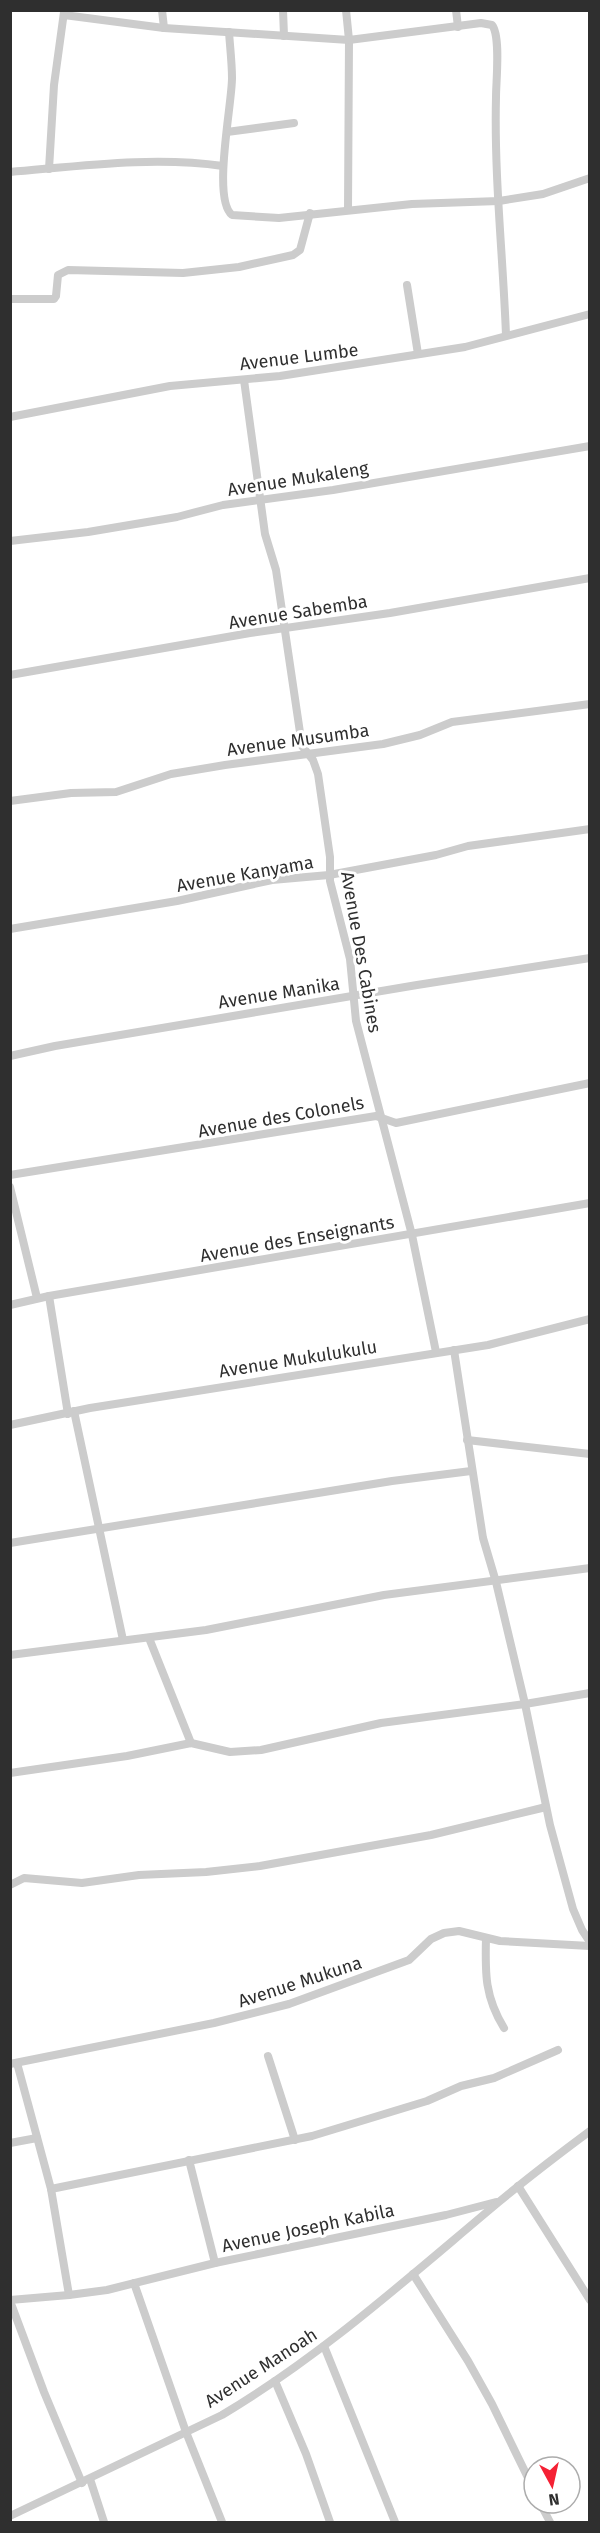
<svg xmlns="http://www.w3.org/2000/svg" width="600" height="2533" viewBox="0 0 600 2533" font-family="'Fira Sans',sans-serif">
<rect width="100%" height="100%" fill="#fff"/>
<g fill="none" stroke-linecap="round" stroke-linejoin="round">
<g stroke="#ccc" stroke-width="8">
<path d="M 162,10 L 164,28"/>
<path d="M 283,10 L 284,36"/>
<path d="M 346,10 L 349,40 L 348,209"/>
<path d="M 456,10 L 458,27"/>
<path d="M 64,15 L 164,28 L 349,40 L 481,23 L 492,25 C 501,36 496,81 496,97 C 494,176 503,256 506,335"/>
<path d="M 229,32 C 230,47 232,63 232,78 C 232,105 212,199 232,215 L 279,218 L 412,204 L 499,201 L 543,194 L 590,178"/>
<path d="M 227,132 L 294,123"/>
<path d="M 49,169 L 54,85 L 64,12"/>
<path d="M 10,172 C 81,166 153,156 223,166"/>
<path d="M 407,285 L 418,354"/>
<path d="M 10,299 L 54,299 L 56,296 L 58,275 L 68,270 L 183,273 L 239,267 L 293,255 L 300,250 L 310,213"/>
<path d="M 244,380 L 265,534 L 276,570 L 302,746 L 313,760 L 318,774 L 330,857 L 330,881 L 350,959 L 356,1021 L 412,1235 L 436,1352"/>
<path d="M 10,417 L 170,386 L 280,376 L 465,347 L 590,314"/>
<path d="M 10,541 L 88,532 L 177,517 L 223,505 L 333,490 L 590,446"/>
<path d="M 10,675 L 250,633 L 390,613 L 590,578"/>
<path d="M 10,801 L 71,793 L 116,792 L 171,774 L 225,765 L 383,744 L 420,735 L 452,722 L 590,704"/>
<path d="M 10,929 L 177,901 L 272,880 L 329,875 L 436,855 L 468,846 L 590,829"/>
<path d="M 10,1056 L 55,1046 L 417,985 L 590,958"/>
<path d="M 10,1175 L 376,1116 L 396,1123 L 590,1083"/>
<path d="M 10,1187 L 37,1298"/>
<path d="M 49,1296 L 68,1414"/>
<path d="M 10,1305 L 49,1296 L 590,1203"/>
<path d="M 454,1350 L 483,1538 L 496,1582 L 525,1704 L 550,1825 L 573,1909 L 582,1930 L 590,1942"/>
<path d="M 74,1411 L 123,1640"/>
<path d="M 10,1425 L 90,1408 L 488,1345 L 590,1319"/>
<path d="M 467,1440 L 590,1454"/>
<path d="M 10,1543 L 392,1481 L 471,1471"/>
<path d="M 149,1638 L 191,1743"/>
<path d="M 10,1655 L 206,1630 L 384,1595 L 590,1568"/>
<path d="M 10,1773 L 127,1756 L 191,1743 L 230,1752 L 261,1750 L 381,1723 L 525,1704 L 590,1693"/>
<path d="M 10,1885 L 24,1878 L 82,1883 L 139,1875 L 206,1872 L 260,1866 L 431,1835 L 546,1807"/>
<path d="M 486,1938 C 485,1974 485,1997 504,2028"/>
<path d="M 268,2056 L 295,2140"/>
<path d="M 17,2063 L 51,2189 L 69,2295"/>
<path d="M 10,2064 L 214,2023 L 289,2004 L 409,1960 L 431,1939 L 444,1933 L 459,1931 L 500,1941 L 590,1946"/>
<path d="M 10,2143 L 37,2138"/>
<path d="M 189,2160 L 215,2263"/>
<path d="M 518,2186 L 590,2300"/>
<path d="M 51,2189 L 312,2136 L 427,2101 L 461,2086 L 494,2078 L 558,2050"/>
<path d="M 413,2274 L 468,2361 L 492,2404 L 534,2490"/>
<path d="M 134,2283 L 186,2432 L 222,2522"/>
<path d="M 10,2300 L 69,2295 L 107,2290 L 215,2263 L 446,2215 L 496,2202"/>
<path d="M 10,2301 L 44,2392 L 82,2483"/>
<path d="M 324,2346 L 395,2522"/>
<path d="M 275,2381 L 306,2454 L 330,2522"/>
<path d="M 90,2479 L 104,2522"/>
<path d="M 540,2503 L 550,2522"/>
<path d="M 10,2516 L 222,2415 C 323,2355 410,2276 500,2201 C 529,2177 559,2154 590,2131"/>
</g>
</g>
<g text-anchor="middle" stroke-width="6" stroke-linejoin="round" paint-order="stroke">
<g font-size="18" fill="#2f2f2f" stroke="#fff">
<text transform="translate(299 357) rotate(-7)" y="6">Avenue Lumbe</text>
<text transform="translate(298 479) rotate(-9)" y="6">Avenue Mukaleng</text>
<text transform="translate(298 612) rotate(-9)" y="6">Avenue Sabemba</text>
<text transform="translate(298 740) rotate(-8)" y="6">Avenue Musumba</text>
<text transform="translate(245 874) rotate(-10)" y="6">Avenue Kanyama</text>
<text transform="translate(361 952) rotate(80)" y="6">Avenue Des Cabines</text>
<text transform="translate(279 993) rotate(-9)" y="6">Avenue Manika</text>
<text transform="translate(281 1117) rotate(-10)" y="6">Avenue des Colonels</text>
<text transform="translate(297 1239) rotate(-10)" y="6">Avenue des Enseignants</text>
<text transform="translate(298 1359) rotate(-9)" y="6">Avenue Mukulukulu</text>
<text transform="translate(300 1982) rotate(-18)" y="6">Avenue Mukuna</text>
<text transform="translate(308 2228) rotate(-12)" y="6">Avenue Joseph Kabila</text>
<text transform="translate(261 2368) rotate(-33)" y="6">Avenue Manoah</text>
</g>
</g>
<rect width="600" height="2533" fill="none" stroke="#2f2f2f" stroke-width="24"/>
<g transform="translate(552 2485) rotate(172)"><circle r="28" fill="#ffffff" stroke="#acacac" stroke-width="1.5"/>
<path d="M0-4.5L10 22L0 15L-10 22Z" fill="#f52134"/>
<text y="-9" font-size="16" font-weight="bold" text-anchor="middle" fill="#2f2f2f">N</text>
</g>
</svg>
